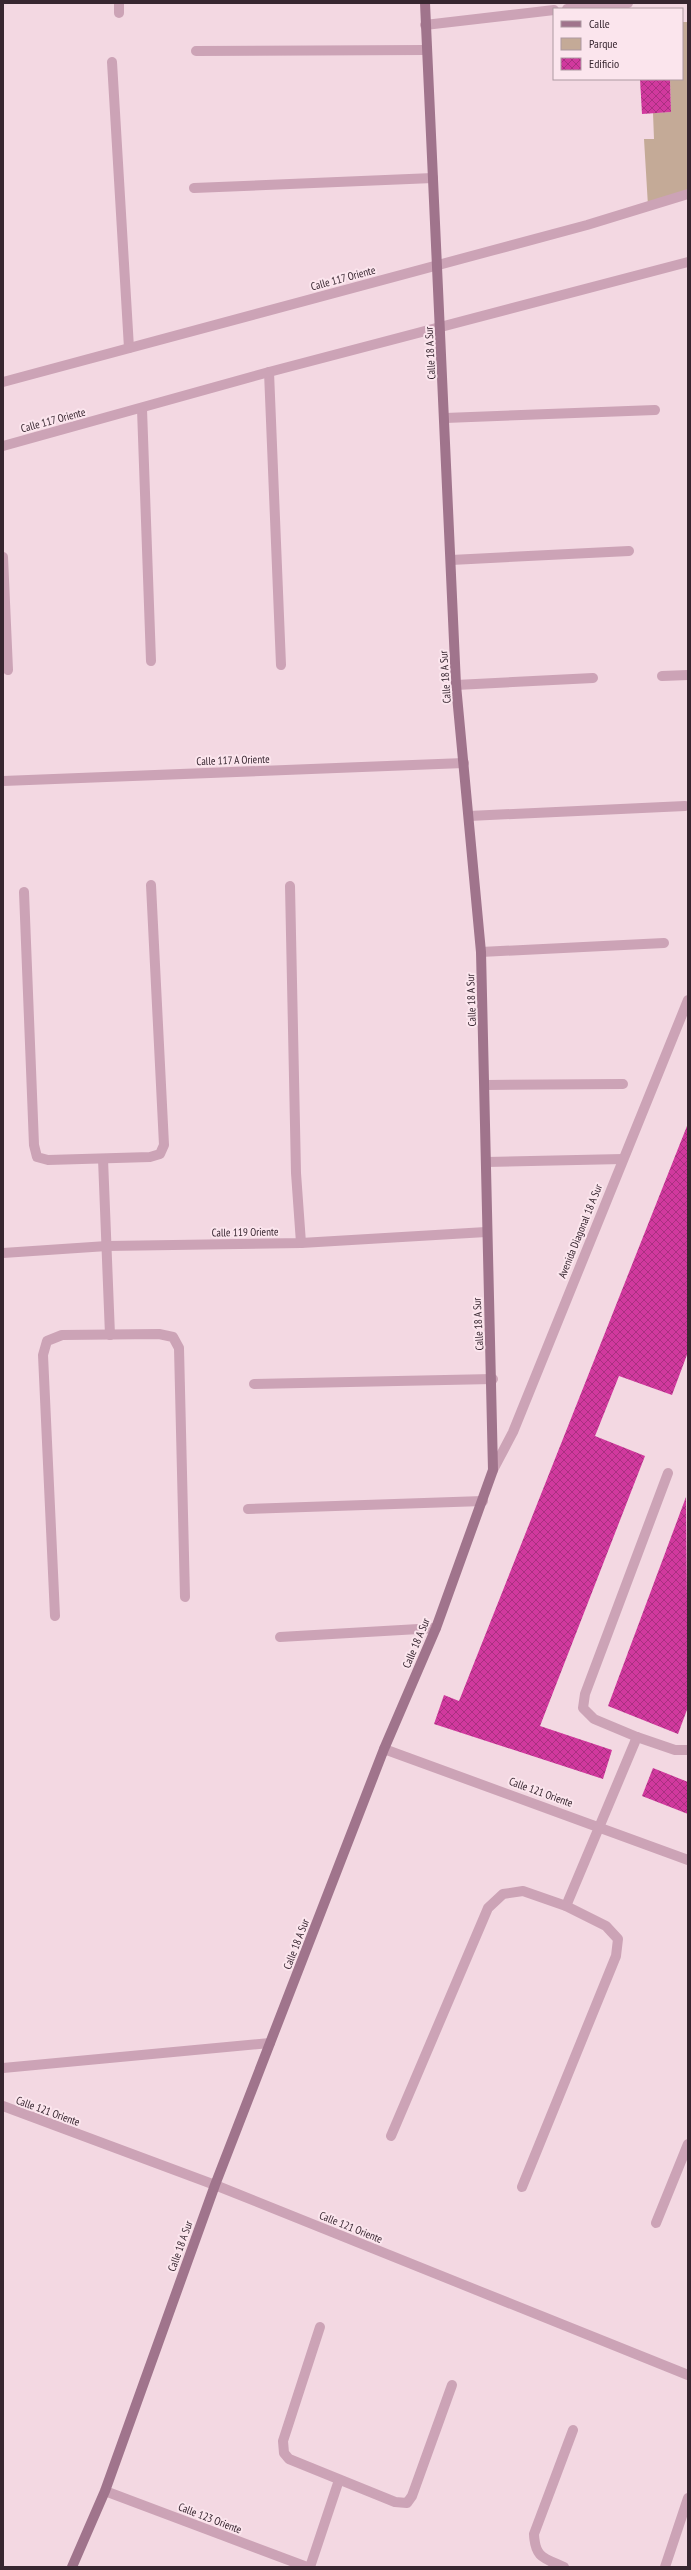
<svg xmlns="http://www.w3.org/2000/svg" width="691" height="2570" viewBox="0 0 691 2570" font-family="'PT Sans Narrow',sans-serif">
<defs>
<pattern id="building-cross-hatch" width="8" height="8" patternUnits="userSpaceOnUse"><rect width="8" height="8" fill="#d1399e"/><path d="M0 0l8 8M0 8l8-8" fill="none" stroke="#aa3081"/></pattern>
</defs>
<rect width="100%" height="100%" fill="#f3d8e2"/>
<path fill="#c4aa97" d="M 682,22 L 688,22 L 688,194 L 648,206 L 644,139 L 654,139 L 653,113 L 671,112 L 670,79 L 682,79 Z"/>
<g fill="url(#building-cross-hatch)">
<path d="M 640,79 L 670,79 L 671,112 L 642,114 Z"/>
<path d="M 687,1126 L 688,1352 L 672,1395 L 619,1376 L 595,1436 L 645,1456 L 540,1726 L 612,1750 L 603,1779 L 434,1724 L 444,1695 L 459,1701 Z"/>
<path d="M 686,1497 L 688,1707 L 678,1734 L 608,1706 Z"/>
<path d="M 653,1768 L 688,1782 L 688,1814 L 642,1796 Z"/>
</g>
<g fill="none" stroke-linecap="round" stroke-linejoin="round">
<path stroke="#cca3b6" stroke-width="10" d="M 3,2068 L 270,2043"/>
<g stroke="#cca3b6" stroke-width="10">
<path d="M 119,3 L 119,13"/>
<path d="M 567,9 L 628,3"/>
<path d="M 425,25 L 554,10"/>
<path d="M 196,51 L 426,50"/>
<path d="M 112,62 L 129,348"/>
<path d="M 194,188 L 433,178"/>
<path d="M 269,372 L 281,665"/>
<path d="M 3,382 L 587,225 L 688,194"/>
<path d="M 142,409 L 151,661"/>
<path d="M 445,418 L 655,410"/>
<path d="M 3,446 L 269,372 L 688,262"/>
<path d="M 3,557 L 8,670"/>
<path d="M 451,560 L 629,551"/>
<path d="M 662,676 L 688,675"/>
<path d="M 456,685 L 593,678"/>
<path d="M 3,781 L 464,763"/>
<path d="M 469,816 L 685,806"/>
<path d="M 290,886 L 296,1173 L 301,1243"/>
<path d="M 24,892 L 34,1145 L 37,1157 L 48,1160 L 150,1157 L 160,1154 L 164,1145 L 151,885"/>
<path d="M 481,952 L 664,943"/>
<path d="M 486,1085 L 623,1084"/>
<path d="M 103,1159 L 110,1335"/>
<path d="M 486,1162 L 623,1159"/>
<path d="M 3,1253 L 107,1246 L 301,1243 L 486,1232"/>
<path d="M 254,1384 L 493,1379"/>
<path d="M 493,1470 L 513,1432 L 688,1000"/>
<path d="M 668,1473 L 585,1694 L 583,1708 L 594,1719 L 637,1737 L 675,1750 L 688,1750"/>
<path d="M 248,1509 L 483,1501"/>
<path d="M 55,1616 L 43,1355 L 47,1341 L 62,1335 L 159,1334 L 173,1337 L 179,1348 L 185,1597"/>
<path d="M 280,1637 L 436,1628"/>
<path d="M 384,1749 L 688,1860"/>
<path d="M 566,1906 L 637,1737"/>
<path d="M 3,2106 L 215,2185 L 688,2375"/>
<path d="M 391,2136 L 488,1908 L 503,1894 L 523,1891 L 566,1906 L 606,1926 L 618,1939 L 616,1956 L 522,2187"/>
<path d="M 656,2223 L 688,2144"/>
<path d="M 320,2327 L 283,2441 L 284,2453 L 289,2459 L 395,2502 L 407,2503 L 412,2496 L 452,2385"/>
<path d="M 105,2491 L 307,2567"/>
<path d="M 310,2567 L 339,2480"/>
<path d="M 564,2567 C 544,2558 535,2558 534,2534 L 573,2430"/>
<path d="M 665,2567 L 688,2498"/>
</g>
<path stroke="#a0748c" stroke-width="10" d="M 72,2567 L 105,2491 L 215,2185 L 384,1749 L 436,1628 L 493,1470 L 481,952 L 456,685 L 425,3"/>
</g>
<g text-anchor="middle" stroke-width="4" stroke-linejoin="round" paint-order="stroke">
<g font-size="11" fill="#372630" stroke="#fbe5ed">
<text transform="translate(343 278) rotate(-15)" y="4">Calle 117 Oriente</text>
<text transform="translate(430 353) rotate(-93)" y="4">Calle 18 A Sur</text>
<text transform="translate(53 420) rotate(-15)" y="4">Calle 117 Oriente</text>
<text transform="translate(445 677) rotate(-94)" y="4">Calle 18 A Sur</text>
<text transform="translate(233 760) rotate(-2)" y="4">Calle 117 A Oriente</text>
<text transform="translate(471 1000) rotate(-92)" y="4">Calle 18 A Sur</text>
<text transform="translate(580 1231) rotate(-68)" y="4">Avenida Diagonal 18 A Sur</text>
<text transform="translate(245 1232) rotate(-1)" y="4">Calle 119 Oriente</text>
<text transform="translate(478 1324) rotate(-93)" y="4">Calle 18 A Sur</text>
<text transform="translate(416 1643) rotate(-67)" y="4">Calle 18 A Sur</text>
<text transform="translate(541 1792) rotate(20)" y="4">Calle 121 Oriente</text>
<text transform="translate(296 1944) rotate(-69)" y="4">Calle 18 A Sur</text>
<text transform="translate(48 2111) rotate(20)" y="4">Calle 121 Oriente</text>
<text transform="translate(351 2227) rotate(22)" y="4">Calle 121 Oriente</text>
<text transform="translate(180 2246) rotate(-70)" y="4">Calle 18 A Sur</text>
<text transform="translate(210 2518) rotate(21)" y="4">Calle 123 Oriente</text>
</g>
</g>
<rect width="691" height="2570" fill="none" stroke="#372630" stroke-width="8"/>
<rect x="553" y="8" width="130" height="72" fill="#fbe5ed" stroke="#ad99a1"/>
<rect x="561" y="21" width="20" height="6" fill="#a0748c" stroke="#ad99a1"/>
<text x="589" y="28" font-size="12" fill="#372630">Calle</text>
<rect x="561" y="38" width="20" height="12" fill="#c4aa97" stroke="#ad99a1"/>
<text x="589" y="48" font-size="12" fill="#372630">Parque</text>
<rect x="561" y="58" width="20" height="12" fill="url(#building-cross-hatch)" stroke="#ad99a1"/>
<text x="589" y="68" font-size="12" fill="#372630">Edificio</text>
</svg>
